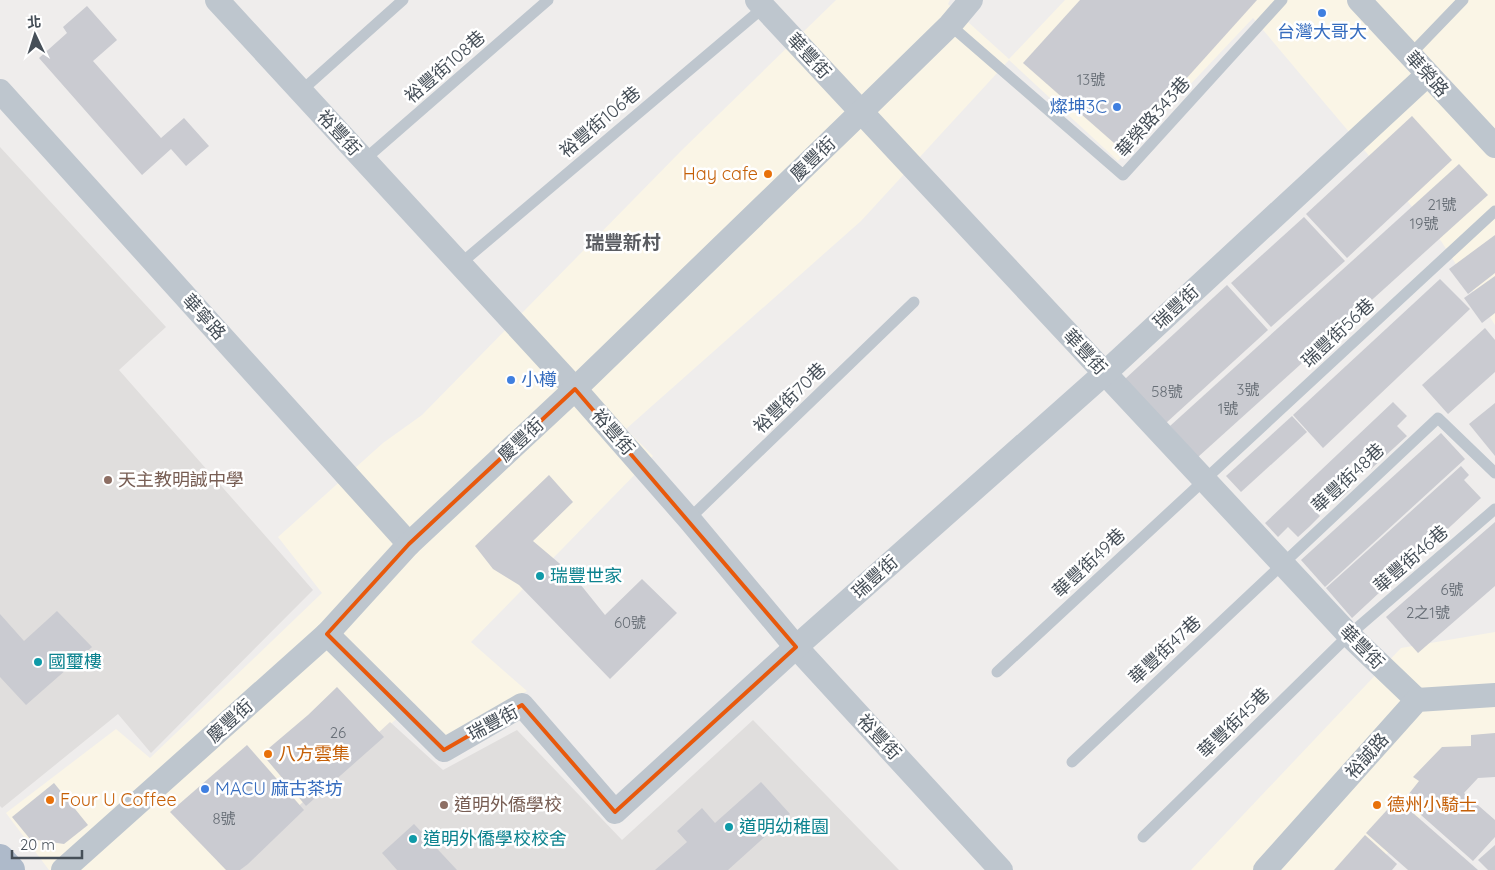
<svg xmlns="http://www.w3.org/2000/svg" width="1495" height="870" viewBox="0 0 1495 870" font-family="Quicksand,'Noto Sans TC',sans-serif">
<rect width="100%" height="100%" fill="#efedec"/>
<g fill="#faf5e6">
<path d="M 836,0 L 950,0 L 948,4 L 1009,59 L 1065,0 L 1495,0 L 1495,325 L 1441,241 L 1253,18 L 1118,161 L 1009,60 L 861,221 L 626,429 L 653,456 L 471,642 L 527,691 L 445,739 L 414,703 L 229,870 L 49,870 L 6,813 L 116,729 L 150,758 L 322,593 L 278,537 L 383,443 L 422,415 L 682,150 Z"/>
<path d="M 1495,632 L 1495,774 L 1459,775 L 1372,870 L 1191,870 L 1401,648 Z"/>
</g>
<g fill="#e0dedd">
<path d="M 0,147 L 166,327 L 119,370 L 313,590 L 151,753 L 118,714 L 2,808 L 0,806 Z"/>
<path d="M 753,720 L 899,870 L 229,870 L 390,722 L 443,770 L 517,730 L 622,840 Z"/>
</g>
<g fill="#cacbd1">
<path d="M 1080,0 L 1257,0 L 1122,150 L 1023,63 Z"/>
<path d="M 87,6 L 117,40 L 93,61 L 161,138 L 184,118 L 209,146 L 186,166 L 171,149 L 142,175 L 39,58 L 67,33 L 63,27 Z"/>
<path d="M 1412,116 L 1452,160 L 1347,258 L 1306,214 Z"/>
<path d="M 1459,164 L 1488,195 L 1198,457 L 1170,426 Z"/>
<path d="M 1304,217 L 1345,261 L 1271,327 L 1231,283 Z"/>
<path d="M 1495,235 L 1495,273 L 1468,294 L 1449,269 Z"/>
<path d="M 1495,276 L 1495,313 L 1482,323 L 1464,298 Z"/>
<path d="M 1440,279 L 1470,309 L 1323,448 L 1293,415 Z"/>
<path d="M 1227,285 L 1268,330 L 1166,423 L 1125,379 Z"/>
<path d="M 1485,328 L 1495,340 L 1495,372 L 1448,414 L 1422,385 Z"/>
<path d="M 1393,402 L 1407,416 L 1397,426 L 1407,436 L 1371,469 L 1359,456 L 1349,465 L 1358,476 L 1348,485 L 1351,489 L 1339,500 L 1329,489 L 1310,506 L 1320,516 L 1309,527 L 1298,537 L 1288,527 L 1278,537 L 1265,523 Z"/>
<path d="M 1495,403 L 1495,456 L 1469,424 Z"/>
<path d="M 1292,416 L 1307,432 L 1241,492 L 1226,476 Z"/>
<path d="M 1441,433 L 1465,459 L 1325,587 L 1301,560 Z"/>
<path d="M 1461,466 L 1469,475 L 1464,480 L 1481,498 L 1352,618 L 1326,588 Z"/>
<path d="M 549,475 L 573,502 L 533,541 L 572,574 L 605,615 L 642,579 L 677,613 L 610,679 L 519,585 L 493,569 L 475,546 Z"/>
<path d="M 1495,522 L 1495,586 L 1418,653 L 1386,617 Z"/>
<path d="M 57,611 L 92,647 L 26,705 L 0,677 L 0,614 L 24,641 Z"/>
<path d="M 337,687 L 384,737 L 306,806 L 262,754 L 308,715 Z"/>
<path d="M 1495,733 L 1495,777 L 1478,778 L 1464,793 L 1495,820 L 1495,837 L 1473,861 L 1404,800 L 1419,781 L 1413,777 L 1442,747 L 1471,746 L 1471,735 Z"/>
<path d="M 247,745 L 304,810 L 248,864 L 240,870 L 226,870 L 170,812 Z"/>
<path d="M 761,782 L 790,814 L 728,870 L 655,870 L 687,842 L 677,831 L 702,808 L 715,823 Z"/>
<path d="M 54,783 L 88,825 L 64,844 L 30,839 L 12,817 Z"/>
<path d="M 1397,799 L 1478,870 L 1408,870 L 1366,833 Z"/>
<path d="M 414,824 L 457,870 L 397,870 L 382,853 Z"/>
<path d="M 1365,835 L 1397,864 L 1392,870 L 1334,870 Z"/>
<path d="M 1495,845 L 1495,870 L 1488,870 L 1478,860 Z"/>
</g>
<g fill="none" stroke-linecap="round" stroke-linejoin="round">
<g stroke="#bec6ce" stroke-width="11">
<path d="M 950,25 L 1123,175 L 1282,0"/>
<path d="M 1410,55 L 1463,0"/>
<path d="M 300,92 L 403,0"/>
<path d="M 364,160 L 548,0"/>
<path d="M 460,264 L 764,7"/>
<path d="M 689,519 L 914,302"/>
<path d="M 997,672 L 1495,211"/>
<path d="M 1072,762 L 1438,418 L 1495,473"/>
<path d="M 1143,837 L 1349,635 L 1495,509"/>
</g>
<g stroke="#bec6ce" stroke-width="24">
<path d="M 217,0 L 575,389 L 689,519 L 796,647 L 1001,870"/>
<path d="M 757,0 L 1349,635 L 1417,700"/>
<path d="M 1359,0 L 1495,146"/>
<path d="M 0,91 L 409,544"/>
<path d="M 327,634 L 444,750 L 522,705 L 615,812 L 796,647 L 1105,373 L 1427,75"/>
<path d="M 63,870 L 327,634 L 409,544 L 575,389 L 861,112 L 950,25 L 971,0"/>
<path d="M 1265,870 L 1417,700 L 1495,695"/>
</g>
<path stroke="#aebaca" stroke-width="28" d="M 0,858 L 11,870"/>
</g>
<path fill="none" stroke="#e8590c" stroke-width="4" stroke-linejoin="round" d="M 575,389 L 796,647 L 615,812 L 522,705 L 444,750 L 327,634 L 409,544 Z"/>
<g fill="#3f7fe0" stroke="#fff" stroke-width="2">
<circle cx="1322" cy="13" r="5"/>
<circle cx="1117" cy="107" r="5"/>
<circle cx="511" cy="380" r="5"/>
<circle cx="205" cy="789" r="5"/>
</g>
<g fill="#e8710a" stroke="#fff" stroke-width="2">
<circle cx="768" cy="174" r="5"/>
<circle cx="268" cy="754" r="5"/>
<circle cx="50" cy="800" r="5"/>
<circle cx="1377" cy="805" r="5"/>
</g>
<g fill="#8d6e63" stroke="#fff" stroke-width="2">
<circle cx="108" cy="480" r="5"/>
<circle cx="444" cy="805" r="5"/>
</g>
<g fill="#0f9aa8" stroke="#fff" stroke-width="2">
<circle cx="540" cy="576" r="5"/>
<circle cx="38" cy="662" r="5"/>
<circle cx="729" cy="827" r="5"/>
<circle cx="413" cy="839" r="5"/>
</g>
<g text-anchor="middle" stroke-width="5" stroke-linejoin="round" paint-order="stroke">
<g font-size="15" fill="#676e76">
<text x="1091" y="85">13號</text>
<text x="1442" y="210">21號</text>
<text x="1424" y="229">19號</text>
<text x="1248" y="395">3號</text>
<text x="1167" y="397">58號</text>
<text x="1228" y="414">1號</text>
<text x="1452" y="595">6號</text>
<text x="1428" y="618">2之1號</text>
<text x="630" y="628">60號</text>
<text x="338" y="738">26</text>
<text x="224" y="824">8號</text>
</g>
<g font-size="18" fill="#366cbe" stroke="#fff" text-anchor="start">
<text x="1322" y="38" text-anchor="middle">台灣大哥大</text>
<text x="1107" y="113" text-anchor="end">燦坤3C</text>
<text x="521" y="386">小樽</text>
<text x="215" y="795">MACU 麻古茶坊</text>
</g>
<g font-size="18" fill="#464f58" stroke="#fff">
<text transform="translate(809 56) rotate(47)" y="6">華豐街</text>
<text transform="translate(445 67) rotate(-41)" y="6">裕豐街108巷</text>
<text transform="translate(1427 74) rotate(48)" y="6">華榮路</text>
<text transform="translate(1153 117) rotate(-48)" y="6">華榮路343巷</text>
<text transform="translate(600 122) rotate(-40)" y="6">裕豐街106巷</text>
<text transform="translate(339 133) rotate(47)" y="6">裕豐街</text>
<text transform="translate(813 159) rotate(-44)" y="6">慶豐街</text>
<text transform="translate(1176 307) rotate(-43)" y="6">瑞豐街</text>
<text transform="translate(204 317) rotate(48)" y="6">華寧路</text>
<text transform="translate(1338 333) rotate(-43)" y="6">瑞豐街56巷</text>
<text transform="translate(1085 352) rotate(47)" y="6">華豐街</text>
<text transform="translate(790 398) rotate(-44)" y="6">裕豐街70巷</text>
<text transform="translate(613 432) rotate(49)" y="6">裕豐街</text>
<text transform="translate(521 440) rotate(-43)" y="6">慶豐街</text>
<text transform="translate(1348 478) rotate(-43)" y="6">華豐街48巷</text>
<text transform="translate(1411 559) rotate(-41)" y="6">華豐街46巷</text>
<text transform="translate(1089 563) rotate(-43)" y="6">華豐街49巷</text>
<text transform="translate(875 577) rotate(-42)" y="6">瑞豐街</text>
<text transform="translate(1362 647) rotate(45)" y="6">華豐街</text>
<text transform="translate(1165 650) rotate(-43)" y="6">華豐街47巷</text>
<text transform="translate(230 721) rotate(-42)" y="6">慶豐街</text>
<text transform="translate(493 723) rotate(-28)" y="6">瑞豐街</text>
<text transform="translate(1234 723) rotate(-44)" y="6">華豐街45巷</text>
<text transform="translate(879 737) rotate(47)" y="6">裕豐街</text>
<text transform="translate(1367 756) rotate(-48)" y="6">裕誠路</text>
</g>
<g font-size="18" fill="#c56008" stroke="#fff" text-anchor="start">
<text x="758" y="180" text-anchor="end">Hay cafe</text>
<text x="278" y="760">八方雲集</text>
<text x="60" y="806">Four U Coffee</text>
<text x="1387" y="811">德州小騎士</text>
</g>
<g font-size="18" fill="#785e54" stroke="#fff" text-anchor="start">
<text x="118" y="486">天主教明誠中學</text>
<text x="454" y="811">道明外僑學校</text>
</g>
<g font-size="18" fill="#0d838f" stroke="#fff" text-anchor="start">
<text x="550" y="582">瑞豐世家</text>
<text x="48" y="668">國璽樓</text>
<text x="739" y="833">道明幼稚園</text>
<text x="423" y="845">道明外僑學校校舍</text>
</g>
<g font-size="19" font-weight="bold" fill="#5a5c61" stroke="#fff">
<text x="623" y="249">瑞豐新村</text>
</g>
</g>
<g transform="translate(35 35) rotate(356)" stroke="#ffffff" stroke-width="4" paint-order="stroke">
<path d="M0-4L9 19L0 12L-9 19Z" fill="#464f58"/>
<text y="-8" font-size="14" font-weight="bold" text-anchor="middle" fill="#464f58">北</text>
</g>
<path d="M12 850v8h70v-8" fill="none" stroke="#464f58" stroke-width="2.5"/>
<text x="20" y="850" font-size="15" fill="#464f58" stroke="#ffffff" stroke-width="4" paint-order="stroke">20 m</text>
</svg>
